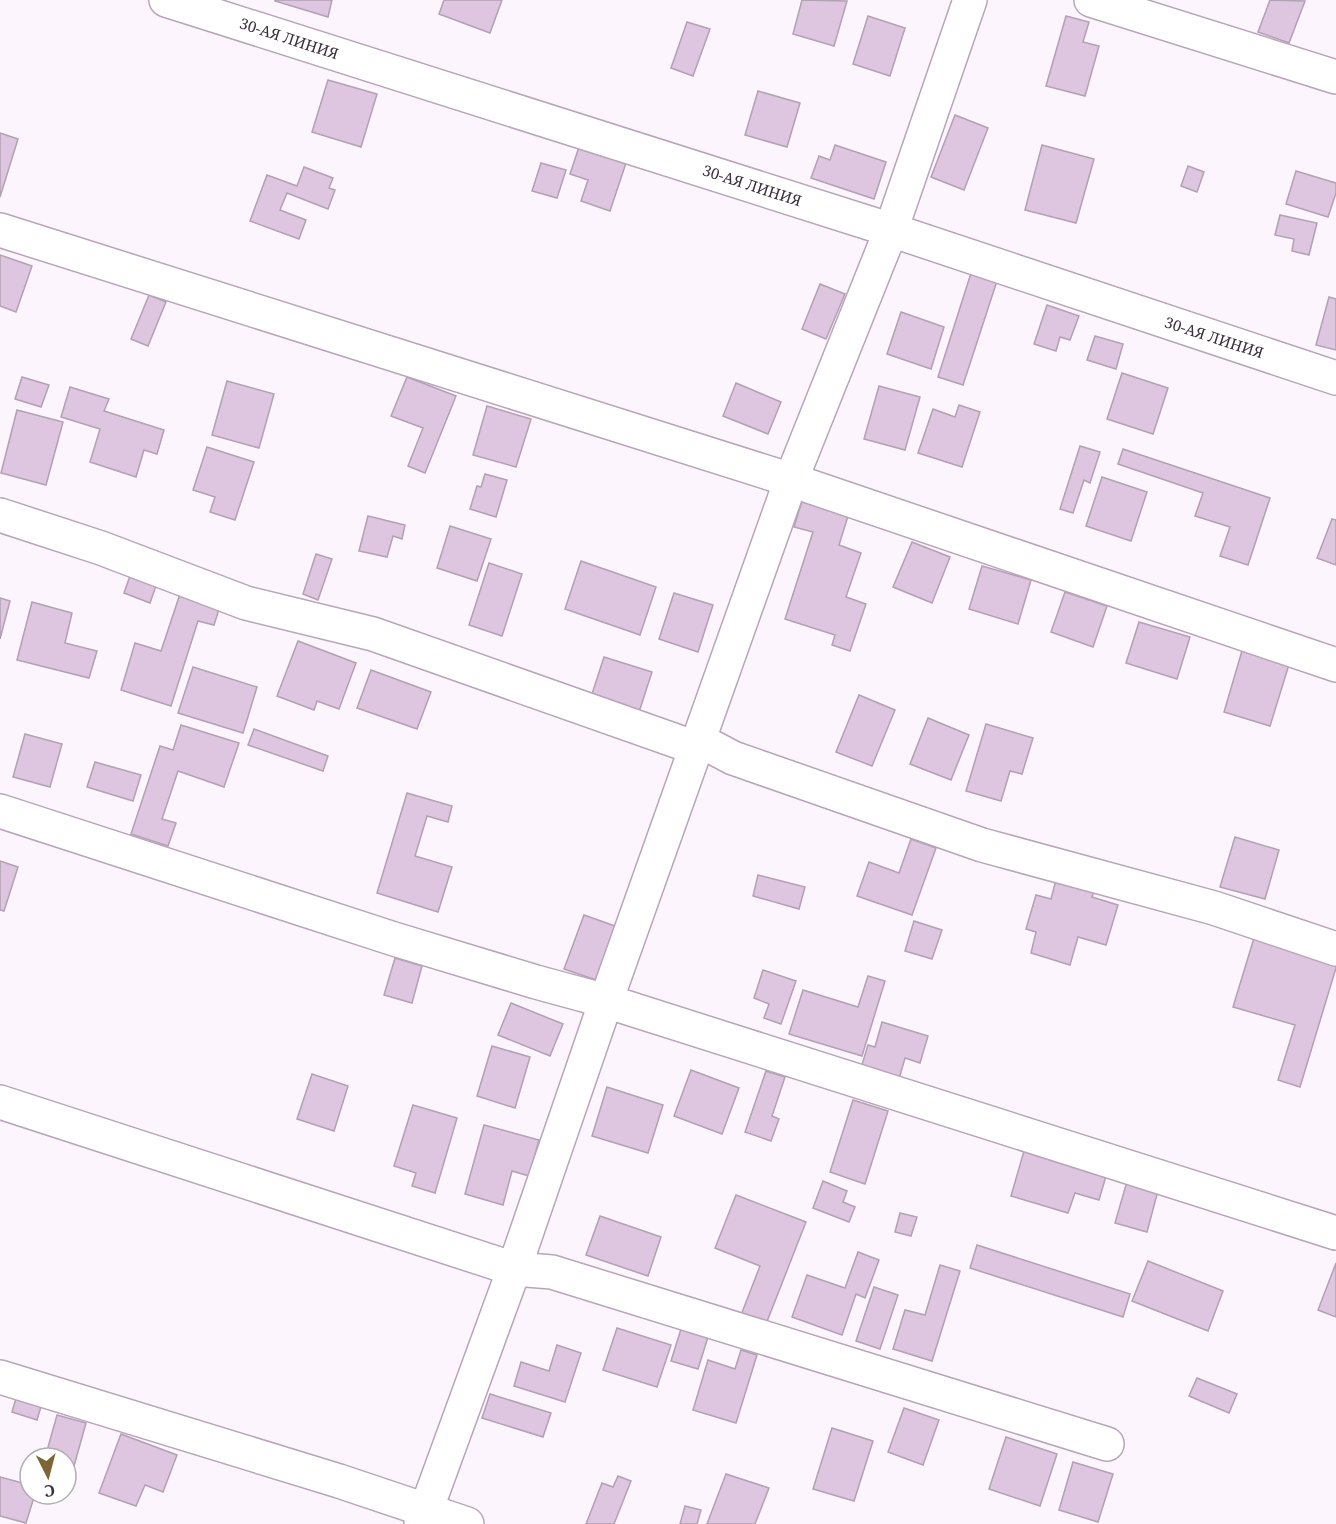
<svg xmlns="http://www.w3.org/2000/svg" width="1336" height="1524" viewBox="0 0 1336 1524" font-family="'Noto Serif',serif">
<rect width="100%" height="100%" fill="#fdf5fd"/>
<g fill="#dec6e0" stroke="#b2a0b3" stroke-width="1.5">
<path d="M 275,0 L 332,0 L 328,17 L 275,1 Z"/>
<path d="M 444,0 L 502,0 L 490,33 L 439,14 Z"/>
<path d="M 802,0 L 847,1 L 834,46 L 793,34 Z"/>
<path d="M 1270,0 L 1305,1 L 1289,43 L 1258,32 Z"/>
<path d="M 868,16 L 905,28 L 890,76 L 853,64 Z"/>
<path d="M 1066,16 L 1089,22 L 1083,42 L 1099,46 L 1085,96 L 1046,86 Z"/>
<path d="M 687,22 L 710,29 L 693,76 L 671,68 Z"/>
<path d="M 328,80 L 377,94 L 361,147 L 312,132 Z"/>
<path d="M 758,91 L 800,103 L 787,147 L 745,135 Z"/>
<path d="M 955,115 L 988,128 L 964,190 L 931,177 Z"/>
<path d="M 0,133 L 18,139 L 0,197 Z"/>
<path d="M 835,145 L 886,162 L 874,199 L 811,178 L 819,156 L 830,160 Z"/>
<path d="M 1042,145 L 1094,159 L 1076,223 L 1025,210 Z"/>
<path d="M 579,147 L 626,163 L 610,211 L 581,201 L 588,180 L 570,174 Z"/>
<path d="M 541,163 L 566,170 L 557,198 L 532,191 Z"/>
<path d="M 1188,166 L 1204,172 L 1197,192 L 1181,186 Z"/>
<path d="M 304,167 L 333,178 L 329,188 L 335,190 L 328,209 L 287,193 L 280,210 L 306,220 L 299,239 L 250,221 L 267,175 L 297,186 Z"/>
<path d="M 1296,171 L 1336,183 L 1336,193 L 1328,217 L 1286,204 Z"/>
<path d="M 1280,215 L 1317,223 L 1309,255 L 1292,251 L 1294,239 L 1275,235 Z"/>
<path d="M 0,255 L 32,266 L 16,312 L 0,306 Z"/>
<path d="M 971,273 L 997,281 L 963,385 L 938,377 Z"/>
<path d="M 820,284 L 845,294 L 826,339 L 802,329 Z"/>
<path d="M 149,295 L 166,302 L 148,346 L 131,339 Z"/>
<path d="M 1329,297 L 1336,299 L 1336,350 L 1316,345 Z"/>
<path d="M 1047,305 L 1079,316 L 1070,340 L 1060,337 L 1056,351 L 1034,344 Z"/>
<path d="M 901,312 L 944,327 L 931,369 L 887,354 Z"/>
<path d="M 1095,336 L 1123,344 L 1116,369 L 1087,360 Z"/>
<path d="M 1122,373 L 1168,388 L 1153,434 L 1107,419 Z"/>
<path d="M 22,377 L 49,385 L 41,407 L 15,399 Z"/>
<path d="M 407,377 L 456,396 L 425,473 L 408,466 L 423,428 L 391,416 Z"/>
<path d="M 227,381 L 274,394 L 259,448 L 212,435 Z"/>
<path d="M 736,383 L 781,402 L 768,434 L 723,416 Z"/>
<path d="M 879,386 L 920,397 L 905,450 L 864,439 Z"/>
<path d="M 70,387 L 109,399 L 104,411 L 164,430 L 157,454 L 144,450 L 136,477 L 90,462 L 100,429 L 61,417 Z"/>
<path d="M 959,405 L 980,412 L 962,467 L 918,453 L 933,409 L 955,417 Z"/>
<path d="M 487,406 L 531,419 L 516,467 L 473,455 Z"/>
<path d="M 17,410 L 63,422 L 46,485 L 1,473 Z"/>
<path d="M 1080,446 L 1100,452 L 1090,483 L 1084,480 L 1073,513 L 1060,509 Z"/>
<path d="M 207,447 L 254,462 L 235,520 L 210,512 L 215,497 L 193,490 Z"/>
<path d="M 1123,449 L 1270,498 L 1248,565 L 1220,556 L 1230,527 L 1195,516 L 1203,493 L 1118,464 Z"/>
<path d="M 485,474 L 507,480 L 496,517 L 470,509 L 477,486 L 481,487 Z"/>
<path d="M 1102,477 L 1147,492 L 1131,541 L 1086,526 Z"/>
<path d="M 802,501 L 848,516 L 839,545 L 861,553 L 846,597 L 866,604 L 850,651 L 832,645 L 835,635 L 785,619 L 813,532 L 794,527 Z"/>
<path d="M 368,516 L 405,525 L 402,539 L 393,536 L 387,557 L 359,551 Z"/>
<path d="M 1332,519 L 1336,520 L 1336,565 L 1317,558 Z"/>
<path d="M 450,526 L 491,539 L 477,581 L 437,568 Z"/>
<path d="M 912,542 L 950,557 L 932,603 L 893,587 Z"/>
<path d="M 316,554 L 332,559 L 318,600 L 303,594 Z"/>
<path d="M 581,561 L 656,587 L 640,635 L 565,609 Z"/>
<path d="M 489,563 L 522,574 L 502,636 L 469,625 Z"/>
<path d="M 982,566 L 1031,580 L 1018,624 L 969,609 Z"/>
<path d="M 132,570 L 158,580 L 150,603 L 124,593 Z"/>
<path d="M 181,591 L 221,603 L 214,625 L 198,621 L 171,706 L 121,690 L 135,643 L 161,651 Z"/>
<path d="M 1065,592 L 1107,606 L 1093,647 L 1051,632 Z"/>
<path d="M 674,593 L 713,605 L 698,652 L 659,639 Z"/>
<path d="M 0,598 L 10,601 L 0,639 Z"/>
<path d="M 32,602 L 72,613 L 65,643 L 97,651 L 89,678 L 17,660 Z"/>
<path d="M 1139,622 L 1190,637 L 1177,679 L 1126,663 Z"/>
<path d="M 298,641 L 356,663 L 339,709 L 317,701 L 314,710 L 277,696 Z"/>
<path d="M 1244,644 L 1291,658 L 1270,726 L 1224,712 Z"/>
<path d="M 604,657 L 652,672 L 639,712 L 591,697 Z"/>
<path d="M 193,667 L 257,687 L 243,733 L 178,713 Z"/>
<path d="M 371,670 L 431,692 L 417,729 L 357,708 Z"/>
<path d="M 859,695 L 895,710 L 872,766 L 836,752 Z"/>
<path d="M 928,718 L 969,735 L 951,780 L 910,764 Z"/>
<path d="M 986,724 L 1033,738 L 1022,774 L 1010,771 L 1001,801 L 966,791 Z"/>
<path d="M 181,725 L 239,743 L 224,787 L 178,771 L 162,819 L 176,823 L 168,846 L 131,834 L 160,746 L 173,750 Z"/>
<path d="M 254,729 L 328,756 L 323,771 L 248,745 Z"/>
<path d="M 25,734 L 62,744 L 50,787 L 13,777 Z"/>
<path d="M 95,762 L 141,775 L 133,801 L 87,787 Z"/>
<path d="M 407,793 L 452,806 L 448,822 L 427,816 L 415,856 L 452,867 L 438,912 L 377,893 Z"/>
<path d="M 1235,837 L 1279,850 L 1265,899 L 1220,887 Z"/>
<path d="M 911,839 L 936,848 L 912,915 L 857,896 L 869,862 L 899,873 Z"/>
<path d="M 0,861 L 18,867 L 4,911 L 0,910 Z"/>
<path d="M 758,875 L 805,887 L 799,909 L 753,896 Z"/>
<path d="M 1056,880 L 1094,891 L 1092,897 L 1118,905 L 1106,945 L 1078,937 L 1070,965 L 1031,953 L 1036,932 L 1026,929 L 1036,895 L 1051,899 Z"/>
<path d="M 584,915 L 615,926 L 596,980 L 564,969 Z"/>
<path d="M 914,921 L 942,930 L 932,959 L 905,951 Z"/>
<path d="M 1254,938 L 1336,963 L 1336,968 L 1300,1087 L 1278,1080 L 1295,1025 L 1233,1007 Z"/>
<path d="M 395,958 L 422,966 L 412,1003 L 384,995 Z"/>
<path d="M 763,970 L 796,981 L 781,1024 L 764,1018 L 769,1004 L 754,998 Z"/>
<path d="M 868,976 L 885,981 L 862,1056 L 789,1034 L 803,990 L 858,1007 Z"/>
<path d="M 511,1003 L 563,1024 L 550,1056 L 498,1035 Z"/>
<path d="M 882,1022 L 928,1036 L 920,1063 L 905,1058 L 899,1079 L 861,1068 L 868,1045 L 875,1047 Z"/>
<path d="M 492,1046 L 530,1057 L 515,1108 L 477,1096 Z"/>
<path d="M 691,1070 L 739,1088 L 722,1134 L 674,1116 Z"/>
<path d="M 766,1071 L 785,1077 L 772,1116 L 779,1119 L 771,1141 L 745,1132 Z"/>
<path d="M 312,1074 L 348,1086 L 334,1131 L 297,1119 Z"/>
<path d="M 607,1087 L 663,1105 L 648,1153 L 592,1136 Z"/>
<path d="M 853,1100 L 888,1111 L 865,1184 L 830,1172 Z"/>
<path d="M 413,1105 L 457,1118 L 435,1193 L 412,1186 L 416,1173 L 394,1166 Z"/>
<path d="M 484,1125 L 539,1140 L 529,1176 L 512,1171 L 503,1205 L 465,1194 Z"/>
<path d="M 1026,1144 L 1108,1169 L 1099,1200 L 1075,1193 L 1068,1213 L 1011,1196 Z"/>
<path d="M 1128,1178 L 1159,1187 L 1147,1232 L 1115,1223 Z"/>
<path d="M 823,1181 L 847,1191 L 843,1202 L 855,1207 L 849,1222 L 813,1208 Z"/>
<path d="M 736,1195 L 806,1222 L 766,1324 L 741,1315 L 760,1266 L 715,1248 Z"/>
<path d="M 900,1213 L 917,1217 L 911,1236 L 895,1232 Z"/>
<path d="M 600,1216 L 661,1237 L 648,1276 L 586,1255 Z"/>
<path d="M 977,1245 L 1130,1294 L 1123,1317 L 970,1268 Z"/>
<path d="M 858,1252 L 879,1260 L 865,1298 L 856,1294 L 842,1335 L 792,1317 L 807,1275 L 845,1288 Z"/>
<path d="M 1148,1261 L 1223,1291 L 1208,1331 L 1132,1301 Z"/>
<path d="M 1336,1263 L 1336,1317 L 1318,1310 Z"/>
<path d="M 940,1265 L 960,1271 L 932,1361 L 893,1349 L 905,1310 L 925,1315 Z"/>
<path d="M 874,1287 L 898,1295 L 880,1349 L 856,1341 Z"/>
<path d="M 617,1328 L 671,1345 L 657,1387 L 603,1370 Z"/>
<path d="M 681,1329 L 708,1337 L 698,1369 L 671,1361 Z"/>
<path d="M 557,1345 L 581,1353 L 565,1402 L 514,1386 L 521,1362 L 549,1371 Z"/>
<path d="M 741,1350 L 757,1355 L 736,1423 L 693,1410 L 708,1360 L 735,1369 Z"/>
<path d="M 1197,1378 L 1237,1394 L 1229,1413 L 1189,1396 Z"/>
<path d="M 490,1394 L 551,1413 L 543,1437 L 482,1418 Z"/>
<path d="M 17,1395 L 42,1403 L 37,1420 L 12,1412 Z"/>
<path d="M 904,1408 L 939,1420 L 923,1465 L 888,1452 Z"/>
<path d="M 57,1415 L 86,1423 L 71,1477 L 66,1476 L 66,1458 L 45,1458 Z"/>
<path d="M 832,1428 L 873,1441 L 854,1501 L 813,1489 Z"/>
<path d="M 121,1434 L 177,1455 L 163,1492 L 145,1485 L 136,1506 L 99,1493 Z"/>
<path d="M 1006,1437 L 1057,1454 L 1040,1506 L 989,1489 Z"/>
<path d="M 1073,1462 L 1113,1474 L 1098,1522 L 1059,1510 Z"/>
<path d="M 726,1474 L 769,1488 L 755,1524 L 707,1524 Z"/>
<path d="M 618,1476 L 631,1481 L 614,1524 L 586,1524 L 602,1483 L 613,1487 Z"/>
<path d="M 0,1477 L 30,1485 L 30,1494 L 35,1494 L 26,1523 L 0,1516 Z"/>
<path d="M 685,1506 L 701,1510 L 697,1524 L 680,1524 Z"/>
</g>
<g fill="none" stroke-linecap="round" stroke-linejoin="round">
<defs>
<g id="minor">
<path d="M 166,0 L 891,230 L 1336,378"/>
<path d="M 1091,0 L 1336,77"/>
<path d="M 0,230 L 791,480 L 1336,665"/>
<path d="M 0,515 L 101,548 L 246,603 L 373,634 L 696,748"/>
<path d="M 699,740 L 733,758 L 982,845 L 1214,908 L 1336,949"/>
<path d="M 0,811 L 394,939 L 536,982 L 606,1001 L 1336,1233"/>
<path d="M 0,1102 L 514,1269 L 552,1272 L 1107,1444"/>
<path d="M 0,1377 L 339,1481 L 467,1524"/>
</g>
<path id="tertiary" d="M 421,1524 L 514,1269 L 606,1001 L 791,480 L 891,230 L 970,0"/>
</defs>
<use href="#minor" stroke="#b8a5b9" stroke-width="36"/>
<use href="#tertiary" stroke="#b8a5b9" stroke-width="36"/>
<use href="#minor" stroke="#fff" stroke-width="33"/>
<use href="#tertiary" stroke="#fff" stroke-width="33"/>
</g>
<g text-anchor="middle" stroke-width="4.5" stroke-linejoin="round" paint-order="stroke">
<g font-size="15" fill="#39323a" stroke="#fff">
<text transform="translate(289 39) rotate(18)" y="5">30-АЯ ЛИНИЯ</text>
<text transform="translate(752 186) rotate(18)" y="5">30-АЯ ЛИНИЯ</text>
<text transform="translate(1214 338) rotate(18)" y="5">30-АЯ ЛИНИЯ</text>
</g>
</g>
<g transform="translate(48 1476) rotate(174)"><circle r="28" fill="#ffffff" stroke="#b0adb0" stroke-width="1.5"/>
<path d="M0-4.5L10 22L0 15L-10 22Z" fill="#7c6635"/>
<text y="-9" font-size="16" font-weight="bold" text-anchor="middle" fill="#39323a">С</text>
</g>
</svg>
